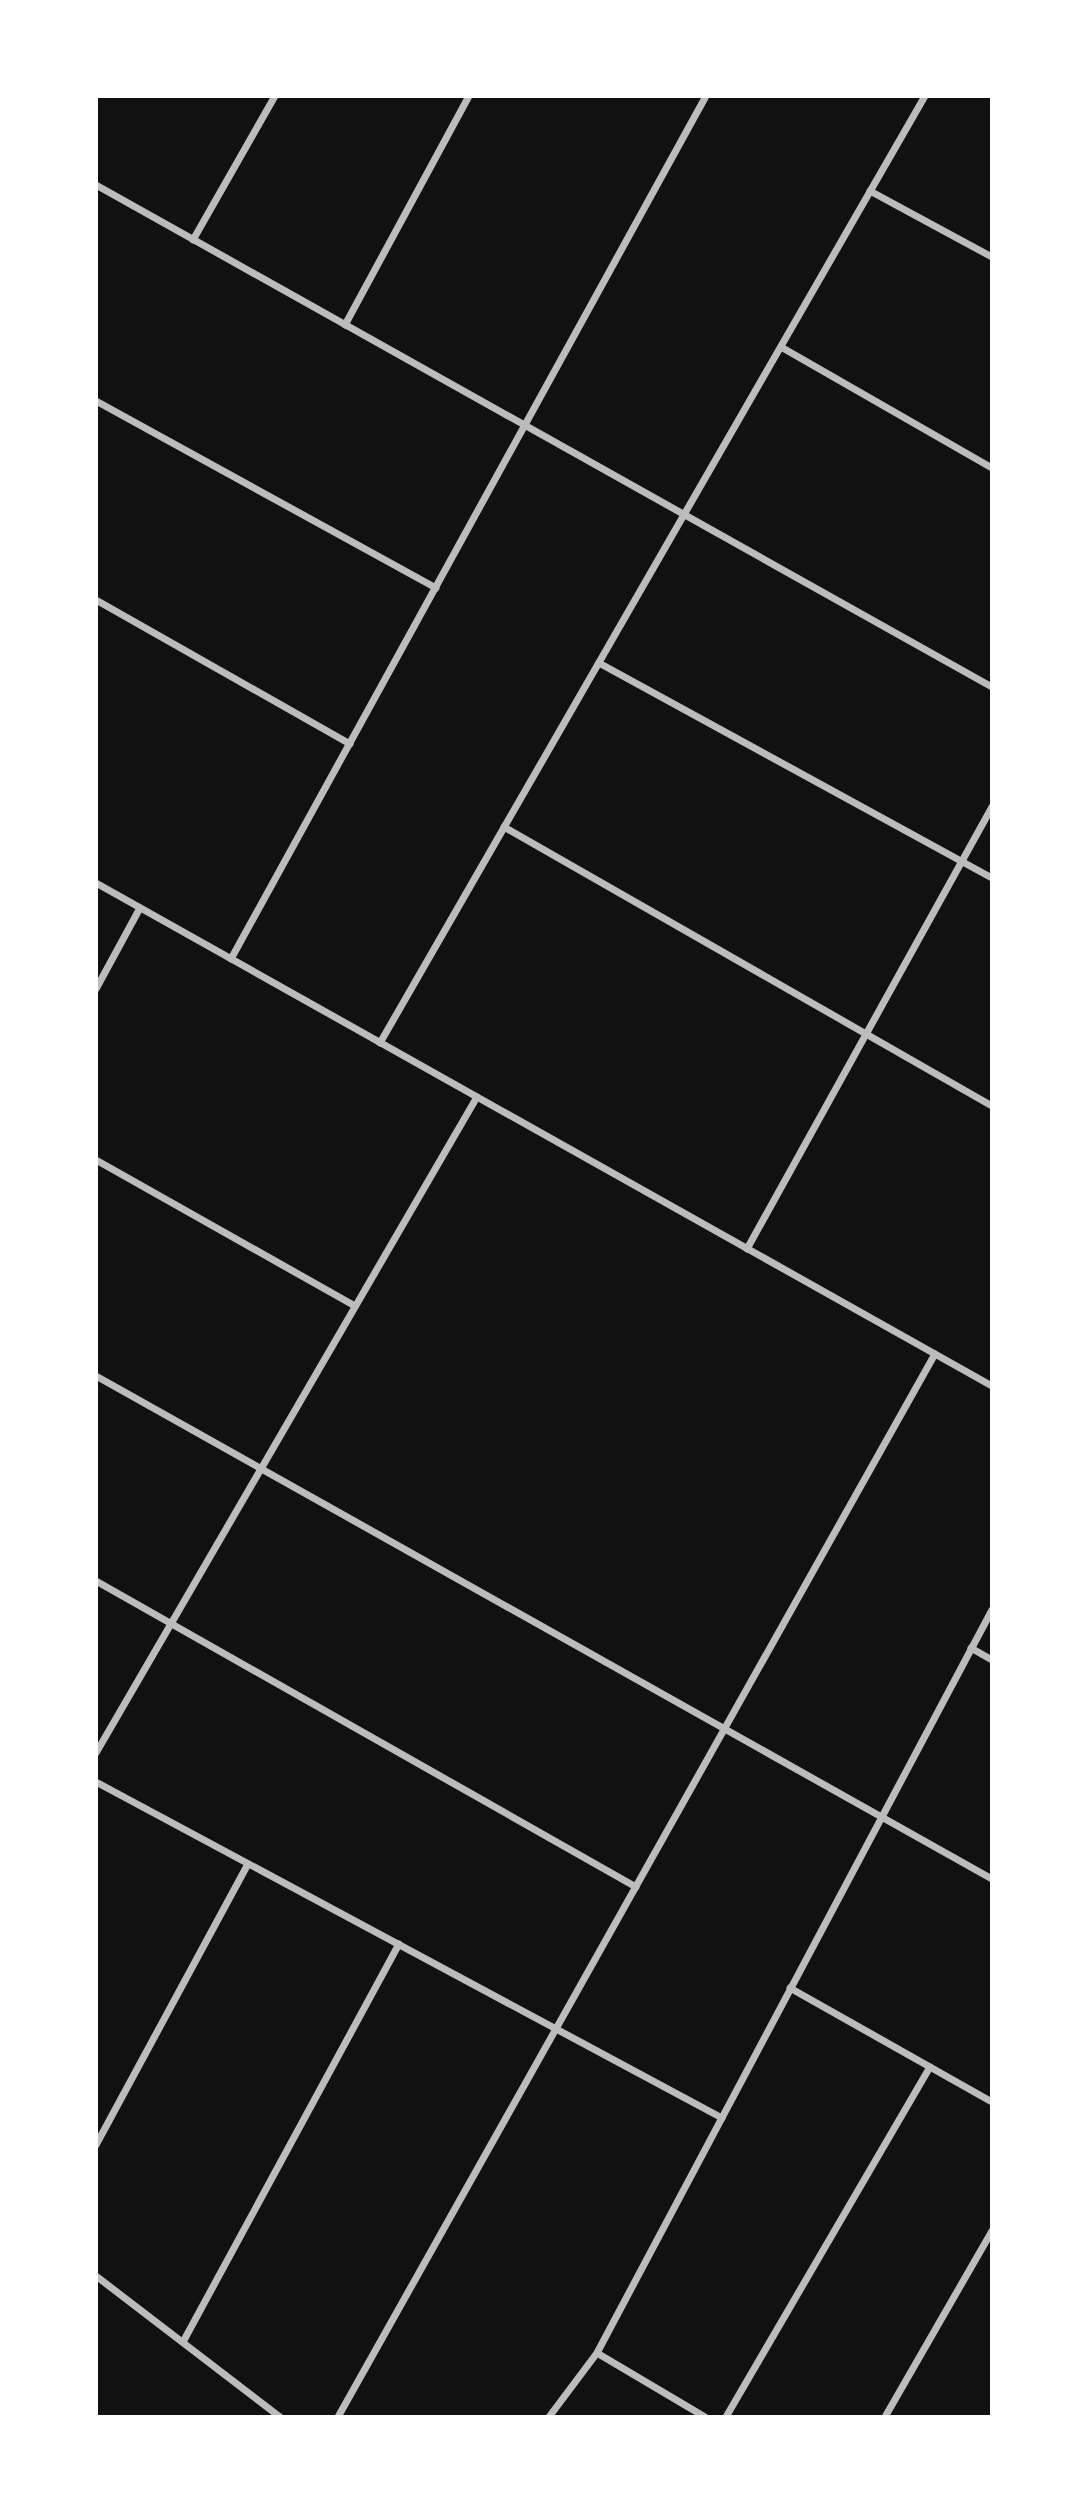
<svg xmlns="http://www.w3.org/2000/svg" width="1088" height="2513" viewBox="0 0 1088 2513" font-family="Overpass,sans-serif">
<rect width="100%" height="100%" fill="#111"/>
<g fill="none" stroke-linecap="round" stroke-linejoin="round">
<g stroke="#bcbcbc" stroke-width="7">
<path d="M 96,185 L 992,687"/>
<path d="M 870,191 L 992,257"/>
<path d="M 193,240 L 275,96"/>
<path d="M 345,325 L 469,96"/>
<path d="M 781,347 L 992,468"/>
<path d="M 96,401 L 436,588"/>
<path d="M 96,600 L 350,744"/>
<path d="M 599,663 L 992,878"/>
<path d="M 504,827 L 992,1106"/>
<path d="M 96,883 L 992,1386"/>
<path d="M 231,959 L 706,96"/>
<path d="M 96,989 L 140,908"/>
<path d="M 380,1043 L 925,96"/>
<path d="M 96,1160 L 355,1306"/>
<path d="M 747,1249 L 992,807"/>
<path d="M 96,1376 L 992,1879"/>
<path d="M 96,1581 L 636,1887"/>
<path d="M 971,1648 L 992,1660"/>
<path d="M 96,1753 L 477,1097"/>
<path d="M 96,1782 L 722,2118"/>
<path d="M 790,1988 L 992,2102"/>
<path d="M 96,2145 L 248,1864"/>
<path d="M 96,2276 L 280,2417"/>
<path d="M 183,2342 L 399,1944"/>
<path d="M 597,2353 L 705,2417"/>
<path d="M 338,2417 L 935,1354"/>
<path d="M 549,2417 L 597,2353 L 992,1610"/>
<path d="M 726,2417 L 930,2067"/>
<path d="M 885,2417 L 992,2231"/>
</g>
</g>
<rect width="1088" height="2513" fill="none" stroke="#ffffff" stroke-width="196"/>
</svg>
